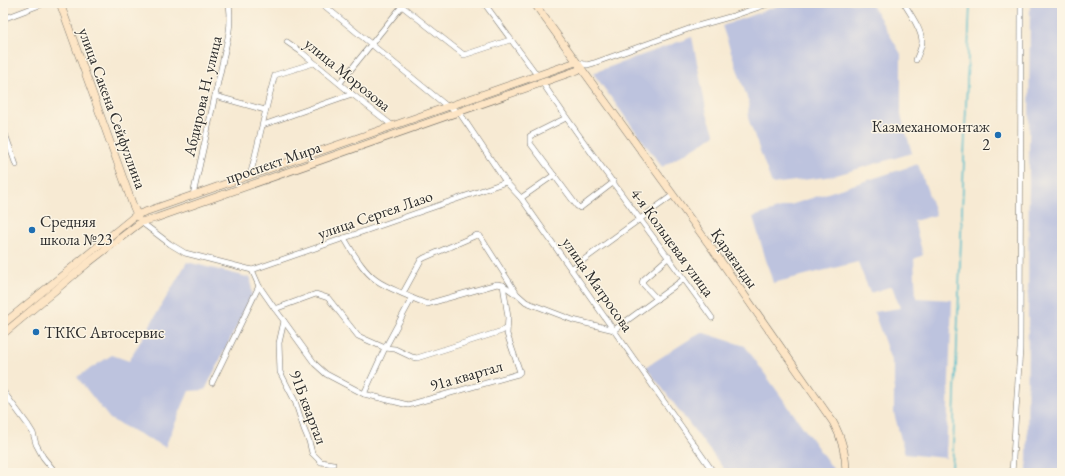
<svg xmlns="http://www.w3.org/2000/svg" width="1065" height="476" viewBox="0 0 1065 476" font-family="'EB Garamond',serif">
<rect width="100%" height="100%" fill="#fcf5e5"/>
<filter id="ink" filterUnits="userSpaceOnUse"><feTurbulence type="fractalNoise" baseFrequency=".025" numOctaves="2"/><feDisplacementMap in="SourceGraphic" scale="8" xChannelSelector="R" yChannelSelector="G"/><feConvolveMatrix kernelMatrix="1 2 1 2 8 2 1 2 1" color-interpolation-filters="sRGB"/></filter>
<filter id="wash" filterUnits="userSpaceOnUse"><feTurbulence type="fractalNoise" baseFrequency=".012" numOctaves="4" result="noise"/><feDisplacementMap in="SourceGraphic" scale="16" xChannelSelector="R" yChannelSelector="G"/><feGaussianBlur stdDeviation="0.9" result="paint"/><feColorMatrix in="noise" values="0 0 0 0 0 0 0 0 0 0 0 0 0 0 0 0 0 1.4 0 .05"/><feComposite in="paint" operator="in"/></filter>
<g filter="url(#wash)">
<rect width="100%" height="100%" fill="#f7ead3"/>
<g fill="#bdc3de">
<path d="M 786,3 L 871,3 L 901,54 L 901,115 L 912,153 L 833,176 L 772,184 L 748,118 L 749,103 L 722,26 Z"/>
<path d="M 1030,3 L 1062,3 L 1062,473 L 1027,473 Z"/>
<path d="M 692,37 L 707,114 L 715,135 L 662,167 L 593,73 Z"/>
<path d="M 918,164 L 936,215 L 914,221 L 923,255 L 914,259 L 916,298 L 952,300 L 946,458 L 905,454 L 894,413 L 894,369 L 874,312 L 900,308 L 892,286 L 870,293 L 858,262 L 773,283 L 753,217 Z"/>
<path d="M 187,262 L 251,278 L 252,295 L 205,390 L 189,391 L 165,447 L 110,419 L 77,377 L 112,355 L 129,361 Z"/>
<path d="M 701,332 L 745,346 L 833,469 L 833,473 L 727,473 L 646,367 Z"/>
</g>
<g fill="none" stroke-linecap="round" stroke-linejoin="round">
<path stroke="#50bccb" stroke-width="1.5" d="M 952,473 L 970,3"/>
</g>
</g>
<g filter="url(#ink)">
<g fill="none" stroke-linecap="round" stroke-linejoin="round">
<defs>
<g id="street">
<path d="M 321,3 L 448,107 L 459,112 L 506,182 L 521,198 L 714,473"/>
<path d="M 398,3 L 464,55 L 510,40"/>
<path d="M 484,3 L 537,75"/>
<path d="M 904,3 C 910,14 921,28 922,41 C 922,48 918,54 916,60"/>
<path d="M 3,19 L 45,3"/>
<path d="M 287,42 L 300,51 L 352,94 L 393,126"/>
<path d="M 577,62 L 587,65 L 594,63 L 694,27 L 733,16 L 771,3"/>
<path d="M 542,82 C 596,163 656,239 712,318"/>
<path d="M 340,83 L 402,6"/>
<path d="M 215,96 L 265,110"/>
<path d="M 566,118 L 530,136 L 530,143 L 577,206 L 580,208 L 614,182"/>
<path d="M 263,125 L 352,94"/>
<path d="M 3,128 L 16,165"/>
<path d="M 250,176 C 259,142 265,109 275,75 L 314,63"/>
<path d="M 193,195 L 226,46 C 230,32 231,18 229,3"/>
<path d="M 521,198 L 554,175"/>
<path d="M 141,222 L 170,244 L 185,253 L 252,270"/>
<path d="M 344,238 C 353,252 362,270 376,280 C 387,288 401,292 412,298 L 385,348 L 364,394"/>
<path d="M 571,269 L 673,195"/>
<path d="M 259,286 L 275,309"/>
<path d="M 403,293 L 421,260 L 424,258 L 477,235 L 480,236 L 517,294 L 526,302 L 573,320 L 614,330 L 684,279"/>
<path d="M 412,298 L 427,304 L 497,284 L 503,285 L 514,293"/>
<path d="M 657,299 L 642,283 L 643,280 L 669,257"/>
<path d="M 284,321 L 315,364 L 326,374 L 364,394 L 408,405 L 518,374 L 520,372 L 507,334 L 508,317 L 503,285"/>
<path d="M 212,383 L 259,286 L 252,270 L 506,182"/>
<path d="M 3,391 L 28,425 L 33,433 L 36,444 L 43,457 L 56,473"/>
<path d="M 333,464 L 321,462 L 312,453 L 309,441 L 304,429 L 295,401 L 280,372 L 279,343 L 284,321 L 275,309 L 316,294 L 328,298 L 358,336 L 385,348 L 395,349 L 412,357 L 417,358 L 502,331 L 507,327"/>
<path d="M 1012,473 L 1020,349 L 1021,3"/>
</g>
<g id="secondary">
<path d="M 60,3 L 132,203 L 138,217"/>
<path d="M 534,3 L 713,250 L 833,422 C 842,438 846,455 846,473"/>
<path d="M 3,324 L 136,215 L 576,62"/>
<path d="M 3,334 L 88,263 L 141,222 L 156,218 L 581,69"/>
</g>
</defs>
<use href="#street" stroke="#726e66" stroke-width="6"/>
<use href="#secondary" stroke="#726e66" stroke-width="8"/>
<use href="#street" stroke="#fff" stroke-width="5"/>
<use href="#secondary" stroke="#fde5c5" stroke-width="7"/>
</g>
</g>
<g fill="#1f6fb2" stroke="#fcf5e5" stroke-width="1.5">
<circle cx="998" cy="135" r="4"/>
<circle cx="32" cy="230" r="4"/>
<circle cx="36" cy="332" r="4"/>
</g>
<g text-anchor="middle" stroke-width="3" stroke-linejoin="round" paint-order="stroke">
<g font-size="16" fill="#2b2b2b" stroke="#fcf5e5">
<text transform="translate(348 74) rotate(39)" y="6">улица Морозова</text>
<text transform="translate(202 96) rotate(-77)" y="6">Абдирова Н. улица</text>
<text transform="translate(113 108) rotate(70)" y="6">улица Сакена Сейфуллина</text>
<text transform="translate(273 162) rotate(-19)" y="6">проспект Мира</text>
<text transform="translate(375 214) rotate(-19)" y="6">улица Сергея Лазо</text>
<text transform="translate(673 242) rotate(54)" y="6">4-я Кольцевая улица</text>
<text transform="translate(735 258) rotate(55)" y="6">Қарағанды</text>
<text transform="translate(598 284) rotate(55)" y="6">улица Матросова</text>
<text transform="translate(466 375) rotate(-16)" y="6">91а квартал</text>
<text transform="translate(309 407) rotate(69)" y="6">91Б квартал</text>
</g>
<g font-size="16" fill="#2b2b2b" stroke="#fcf5e5" text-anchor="start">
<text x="990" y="132" text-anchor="end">Казмеханомонтаж<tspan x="990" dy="18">2</tspan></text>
<text x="40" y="227">Средняя<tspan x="40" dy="18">школа №23</tspan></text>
<text x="44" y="338">ТККС Автосервис</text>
</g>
</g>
<rect width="1065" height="476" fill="none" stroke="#fcf5e5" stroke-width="16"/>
</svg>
